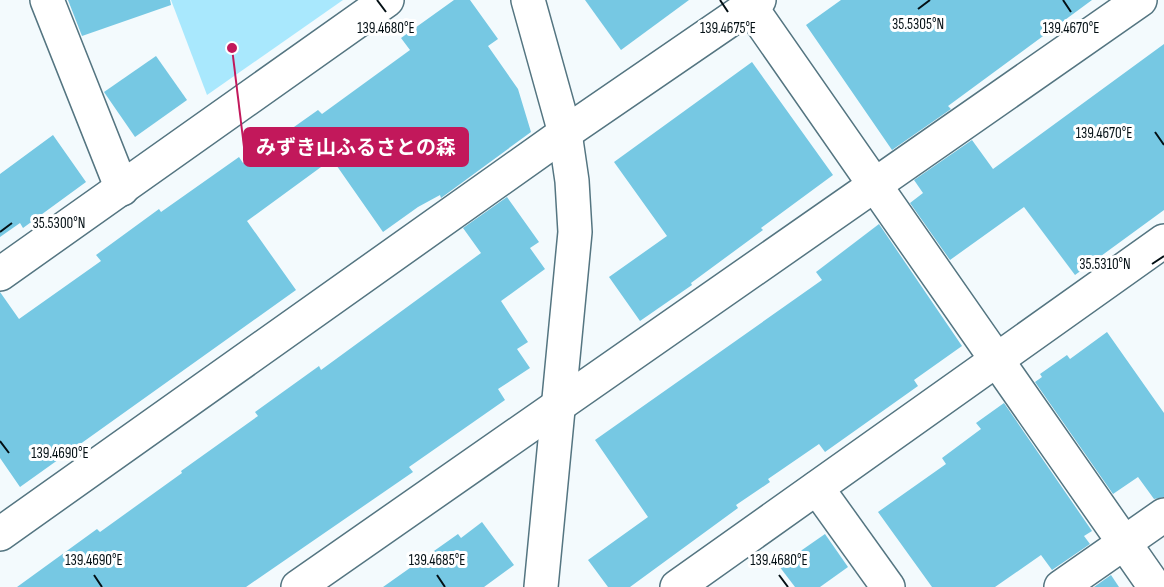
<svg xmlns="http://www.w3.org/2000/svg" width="1164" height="587" viewBox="0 0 1164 587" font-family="'Sofia Sans Condensed','Noto Sans JP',sans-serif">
<rect width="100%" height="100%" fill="#f3fafd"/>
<path fill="#a9e8fd" d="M 171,0 L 343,0 L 207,95 Z"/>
<g fill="#76c8e3">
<path d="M 68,0 L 170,0 L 171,5 L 82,36 Z"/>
<path d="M 454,0 L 470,0 L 498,39 L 488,46 L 518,89 L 531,132 L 441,198 L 440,195 L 418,207 L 383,232 L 332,159 L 247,221 L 296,290 L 20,487 L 0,458 L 0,292 L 19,319 L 101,261 L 96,255 L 159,209 L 161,212 L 239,157 L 243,163 L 318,110 L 322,114 L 410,50 L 401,38 Z"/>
<path d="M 585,0 L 689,0 L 621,50 Z"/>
<path d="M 841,0 L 1092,0 L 948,106 L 951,109 L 892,150 L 806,25 Z"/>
<path d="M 1164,44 L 1164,210 L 1075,275 L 1024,207 L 950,260 L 910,203 L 923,193 L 914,180 L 972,140 L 993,169 Z"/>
<path d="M 156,56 L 187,100 L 135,137 L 104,92 Z"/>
<path d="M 752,62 L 833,175 L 761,228 L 763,230 L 691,283 L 692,285 L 640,321 L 609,277 L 667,236 L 614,162 Z"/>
<path d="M 53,135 L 86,182 L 23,228 L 20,223 L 0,237 L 0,174 Z"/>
<path d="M 507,197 L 539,242 L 530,248 L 545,269 L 501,301 L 528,342 L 517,349 L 530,368 L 498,389 L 505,400 L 409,467 L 413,472 L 246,587 L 17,587 L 97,529 L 100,532 L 182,473 L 181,471 L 258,416 L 255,412 L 319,366 L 321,370 L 481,253 L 463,228 Z"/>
<path d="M 879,224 L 962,346 L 914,380 L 918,386 L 825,452 L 819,444 L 768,479 L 770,482 L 736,505 L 738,508 L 630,587 L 608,587 L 588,560 L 648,517 L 595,440 L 822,280 L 816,272 Z"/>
<path d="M 1107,332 L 1164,413 L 1164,497 L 1154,499 L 1138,477 L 1113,494 L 1035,382 L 1042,377 L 1040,374 L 1067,355 L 1070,359 Z"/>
<path d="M 1004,403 L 1092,531 L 1084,536 L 1090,544 L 1052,570 L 1041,555 L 995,587 L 932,587 L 878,512 L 946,464 L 942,458 L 981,429 L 976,423 Z"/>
<path d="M 482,522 L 514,565 L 484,587 L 383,587 L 458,534 L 461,538 Z"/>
<path d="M 825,534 L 848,567 L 820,587 L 795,587 L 779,566 Z"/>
<path d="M 1111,575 L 1119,587 L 1094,587 Z"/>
</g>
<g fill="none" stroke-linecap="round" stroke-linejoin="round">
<defs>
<g id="minor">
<path d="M 47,0 L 122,189"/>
<path d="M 750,6 L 1155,587"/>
<path d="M 0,274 L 387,0"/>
<path d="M 817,488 L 888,587"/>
<path d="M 0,534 L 565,133"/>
<path d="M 298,587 L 1140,0"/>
<path d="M 677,587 L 1164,241"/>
<path d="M 1061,587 L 1164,515"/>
</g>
<g id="tertiary">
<path d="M 528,0 L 565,133 L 572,181 L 575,232 L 541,587"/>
<path d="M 565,133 L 759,0"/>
</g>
</defs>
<use href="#minor" stroke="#547581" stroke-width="36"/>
<use href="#tertiary" stroke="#547581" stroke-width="36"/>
<use href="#minor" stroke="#fff" stroke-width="33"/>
<use href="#tertiary" stroke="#fff" stroke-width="33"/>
</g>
<path fill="none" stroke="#041015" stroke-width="2" d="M 377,0 L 386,12M 720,0 L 728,12M 1063,0 L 1071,12M 918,9 L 930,0M 1155,132 L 1164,145M 0,232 L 12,223M 1152,264 L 1164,256M 0,441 L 9,453M 94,575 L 102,587M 437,575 L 445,587M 779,575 L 788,587"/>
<g font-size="15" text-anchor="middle" fill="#041015" stroke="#fff" stroke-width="6" stroke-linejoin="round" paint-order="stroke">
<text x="918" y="29">35.5305°N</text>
<text x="1071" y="33">139.4670°E</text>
<text x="386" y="33">139.4680°E</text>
<text x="728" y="33">139.4675°E</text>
<text x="1104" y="138">139.4670°E</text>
<text x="59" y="228">35.5300°N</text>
<text x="1105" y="269">35.5310°N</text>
<text x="60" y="458">139.4690°E</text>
<text x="94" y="565">139.4690°E</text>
<text x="437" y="565">139.4685°E</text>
<text x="779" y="565">139.4680°E</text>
</g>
<path fill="none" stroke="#c2185b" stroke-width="2" d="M232 48L244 147"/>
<circle fill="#c2185b" stroke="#fff" stroke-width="2" cx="232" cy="48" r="6"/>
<rect fill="#c2185b" stroke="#c2185b" stroke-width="2" x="244" y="128" width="224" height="38" rx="6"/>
<g font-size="20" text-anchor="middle" font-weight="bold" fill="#fff">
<text x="356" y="154">みずき山ふるさとの森</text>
</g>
</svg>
